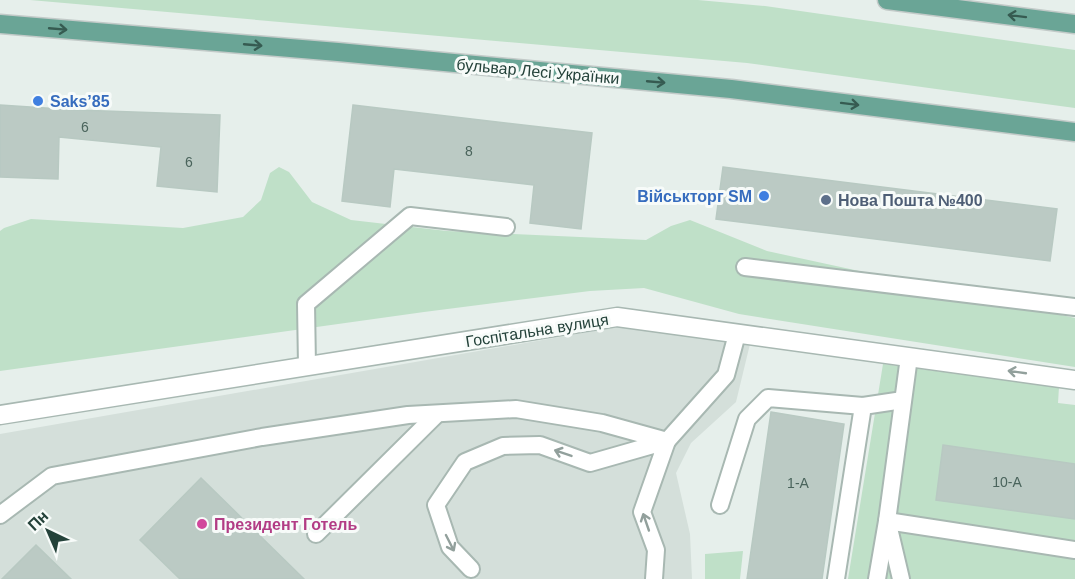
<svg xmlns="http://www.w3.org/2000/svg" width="1075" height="579" viewBox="0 0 1075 579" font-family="Arial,sans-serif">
<rect width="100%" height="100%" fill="#e6efeb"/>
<path fill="#d4dfda" d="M 623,326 L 750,344 L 736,402 L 691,443 L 676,473 L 690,534 L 692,579 L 0,579 L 0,434 Z"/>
<g fill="#bfe0c8">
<path d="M 30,0 L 698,0 L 765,6 L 1075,50 L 1075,108 L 747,63 Z"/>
<path d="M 279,167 L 289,172 L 312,202 L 351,220 L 447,231 L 646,240 L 671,226 L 690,220 L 767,251 L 1075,318 L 1075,367 L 739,314 L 644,288 L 590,291 L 424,312 L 0,371 L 0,231 L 4,228 L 31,219 L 183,228 L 243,217 L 261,200 L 270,173 Z"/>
<path d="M 883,364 L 1059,387 L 1058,403 L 1075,405 L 1075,579 L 848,579 Z"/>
<path d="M 743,551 L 740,579 L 705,579 L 705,554 Z"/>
</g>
<g fill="#bbcac4" stroke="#b8c9c2" stroke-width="1.5">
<path d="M 0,105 L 76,110 L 220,115 L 217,192 L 157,186 L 161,147 L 59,137 L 58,179 L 0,177 Z"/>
<path d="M 353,105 L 592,133 L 581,229 L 530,223 L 534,185 L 394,169 L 390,207 L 342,201 Z"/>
<path d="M 723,167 L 1057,209 L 1050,261 L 716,219 Z"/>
<path d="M 771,412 L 844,424 L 822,579 L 747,579 Z"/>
<path d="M 943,445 L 1075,464 L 1075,519 L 936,500 Z"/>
<path d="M 201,478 L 304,579 L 180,579 L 140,540 Z"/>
<path d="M 36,545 L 71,579 L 2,579 Z"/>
</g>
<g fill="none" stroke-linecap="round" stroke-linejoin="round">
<defs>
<g id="lane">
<path d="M 745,267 L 1075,307"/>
<path d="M 307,366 L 306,304 L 410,216 L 506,227"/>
<path d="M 720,505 L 747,419 L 768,398 L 863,406"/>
<path d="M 0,515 L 52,476 L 262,437 L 408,415 L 516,409 L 602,423 L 667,441 L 726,375 L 737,334"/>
<path d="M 887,521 L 1075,550"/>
<path d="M 889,528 L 901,579"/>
<path d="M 316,534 L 437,414"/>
<path d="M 471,569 L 450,547 L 436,505 L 465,462 L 503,446 L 540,445 L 590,463 L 667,441 L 642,512 L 656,550 L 654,579"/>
<path d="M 836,579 L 863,406 L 903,400"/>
<path d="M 877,579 L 887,521 L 909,357"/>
</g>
<path id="street" d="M 0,415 L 617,317 L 1075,380"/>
<g id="primary">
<path d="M 887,0 L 1075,24"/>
<path d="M 0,24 L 338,52 L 731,89 L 1075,132"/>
</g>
</defs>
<use href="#lane" stroke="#a8b8b2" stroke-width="20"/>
<use href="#street" stroke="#a8b8b2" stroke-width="21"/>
<use href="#primary" stroke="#c2cac8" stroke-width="21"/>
<use href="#lane" stroke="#fff" stroke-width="16"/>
<use href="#street" stroke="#fff" stroke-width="18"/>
<use href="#primary" stroke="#6aa596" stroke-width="18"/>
</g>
<defs><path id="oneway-shaft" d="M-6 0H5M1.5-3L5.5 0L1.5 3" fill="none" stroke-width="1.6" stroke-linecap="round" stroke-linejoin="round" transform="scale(1.5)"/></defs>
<g stroke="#365b51">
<use href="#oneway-shaft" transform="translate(1017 16) rotate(-173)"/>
<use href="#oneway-shaft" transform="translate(58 29) rotate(5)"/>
<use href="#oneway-shaft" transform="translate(253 45) rotate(5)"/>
<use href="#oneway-shaft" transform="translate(656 82) rotate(5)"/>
<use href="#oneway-shaft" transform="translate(850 104) rotate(7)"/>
</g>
<g stroke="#92a09c">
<use href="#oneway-shaft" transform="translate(1017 372) rotate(-172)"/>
<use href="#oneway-shaft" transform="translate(563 453) rotate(-161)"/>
<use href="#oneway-shaft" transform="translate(646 522) rotate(-109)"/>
<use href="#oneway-shaft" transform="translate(450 543) rotate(63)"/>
</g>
<g fill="#3f7fe0" stroke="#f7fbf9" stroke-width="2">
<circle cx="38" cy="101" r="6"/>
<circle cx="764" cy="196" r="6"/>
</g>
<circle fill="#5c6f8a" stroke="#f7fbf9" stroke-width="2" cx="826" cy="200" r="6"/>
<circle fill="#d1479c" stroke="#f7fbf9" stroke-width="2" cx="202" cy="524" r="6"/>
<g text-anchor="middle" stroke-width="6" stroke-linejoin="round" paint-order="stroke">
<g font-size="14" fill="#4a645c">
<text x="85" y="132">6</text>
<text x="469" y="156">8</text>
<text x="189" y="167">6</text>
<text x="1007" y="487">10-А</text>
<text x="798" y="488">1-А</text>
</g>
<g font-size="16" fill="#24423a" stroke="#f7fbf9">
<text transform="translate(538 71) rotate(5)" y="6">бульвар Лесі Українки</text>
<text transform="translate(537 330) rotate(-9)" y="6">Госпітальна вулиця</text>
</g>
<g font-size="16" font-weight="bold" fill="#366cbe" stroke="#f7fbf9" text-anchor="start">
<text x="50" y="107">Saks’85</text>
<text x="752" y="202" text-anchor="end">Військторг SM</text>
</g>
<g font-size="16" font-weight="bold" fill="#4e5e75" stroke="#f7fbf9" text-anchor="start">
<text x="838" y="206">Нова Пошта №400</text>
</g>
<g font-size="16" font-weight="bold" fill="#b23c85" stroke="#f7fbf9" text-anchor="start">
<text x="214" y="530">Президент Готель</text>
</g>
</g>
<g transform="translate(48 531) rotate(316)" stroke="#f7fbf9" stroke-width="4.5" paint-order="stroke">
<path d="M0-4.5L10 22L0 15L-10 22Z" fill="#24423a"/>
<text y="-9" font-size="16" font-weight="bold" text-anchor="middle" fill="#24423a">Пн</text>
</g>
</svg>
